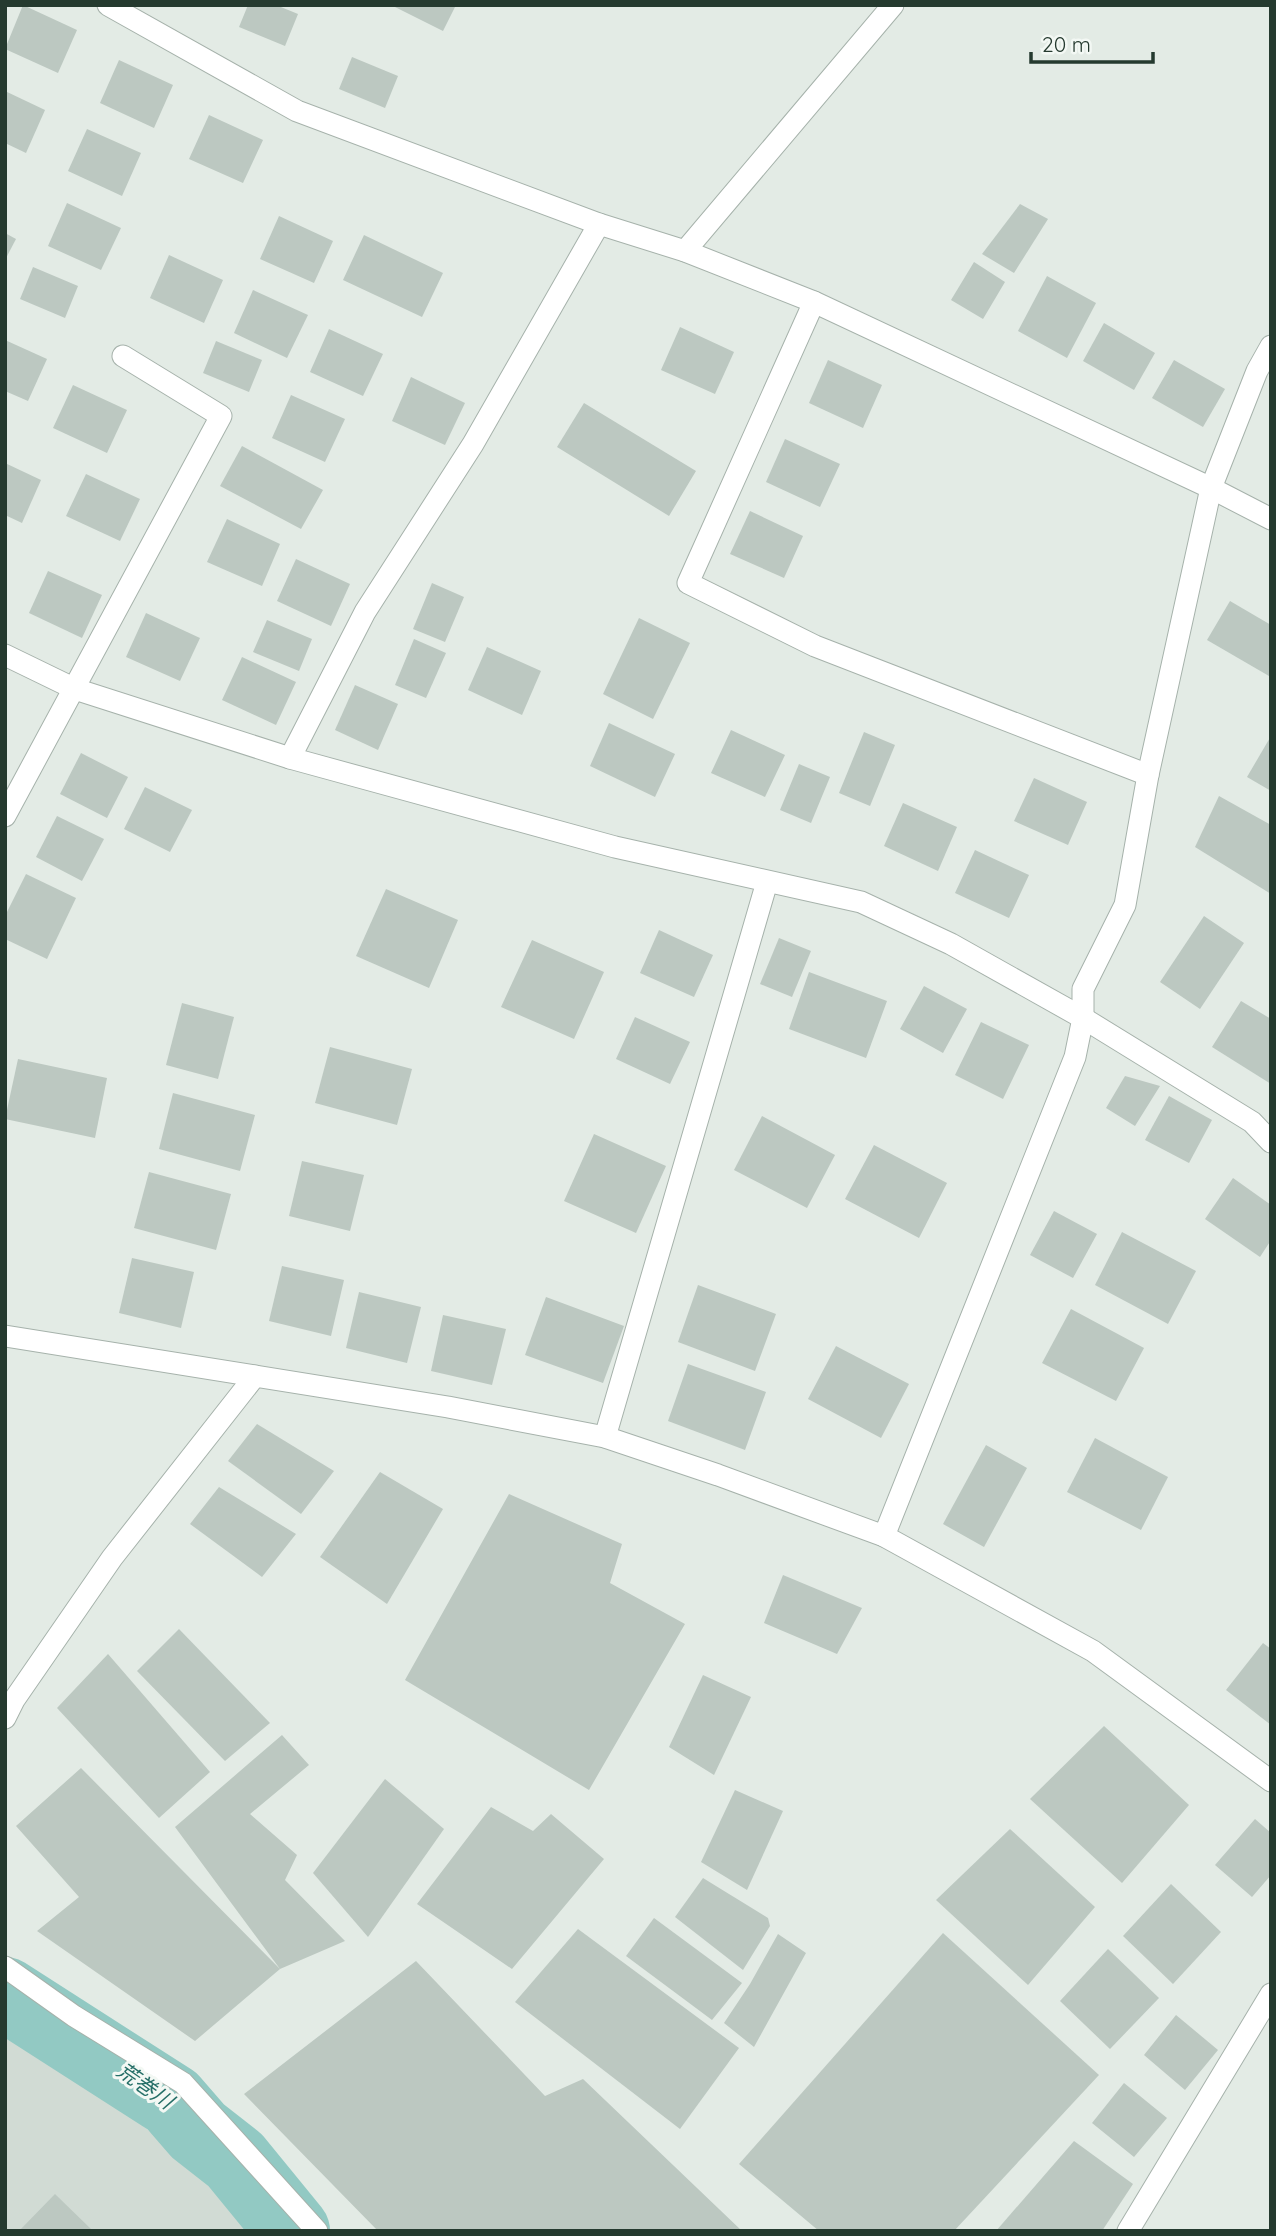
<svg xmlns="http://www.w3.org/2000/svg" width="1276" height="2236" viewBox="0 0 1276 2236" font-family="Quicksand,'Noto Sans JP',sans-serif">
<rect width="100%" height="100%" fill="#e3ebe5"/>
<path fill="#d1dbd4" d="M 5,2016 L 178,2154 L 253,2231 L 5,2231 Z"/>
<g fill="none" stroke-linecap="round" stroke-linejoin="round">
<path stroke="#92c9c3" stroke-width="74" d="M 5,1994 L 172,2101 L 198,2131 L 235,2160 L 293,2231"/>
</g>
<g fill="#bcc8c1">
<path d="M 23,5 L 77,30 L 58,73 L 5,49 Z"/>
<path d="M 248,5 L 276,5 L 298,14 L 285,46 L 239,27 Z"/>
<path d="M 391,5 L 456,5 L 443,31 Z"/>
<path d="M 352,57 L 398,76 L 385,108 L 339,89 Z"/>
<path d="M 119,60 L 173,85 L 154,128 L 100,103 Z"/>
<path d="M 5,91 L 45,110 L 26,153 L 5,143 Z"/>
<path d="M 209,115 L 263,140 L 243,183 L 189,159 Z"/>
<path d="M 87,129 L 141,153 L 122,196 L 68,171 Z"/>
<path d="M 67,203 L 121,228 L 101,270 L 48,246 Z"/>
<path d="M 1020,204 L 1048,219 L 1014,273 L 982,254 Z"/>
<path d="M 279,216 L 333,241 L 314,283 L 260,259 Z"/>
<path d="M 5,233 L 16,239 L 5,260 Z"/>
<path d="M 364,235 L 443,273 L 422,317 L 343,280 Z"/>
<path d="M 169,255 L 223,280 L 204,323 L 150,298 Z"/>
<path d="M 974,262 L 1005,282 L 983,319 L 951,300 Z"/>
<path d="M 33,267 L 78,286 L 65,318 L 20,299 Z"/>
<path d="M 1047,276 L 1096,303 L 1067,358 L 1018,331 Z"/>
<path d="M 253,290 L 308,315 L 287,358 L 234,333 Z"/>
<path d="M 1104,323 L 1155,353 L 1134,390 L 1083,361 Z"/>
<path d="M 680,327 L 734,352 L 715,394 L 661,370 Z"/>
<path d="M 329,329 L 383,354 L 363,396 L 310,372 Z"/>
<path d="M 5,340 L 47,359 L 28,401 L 5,391 Z"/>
<path d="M 216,341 L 262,360 L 249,392 L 203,373 Z"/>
<path d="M 828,360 L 882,385 L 863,428 L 809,403 Z"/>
<path d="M 1174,360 L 1225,389 L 1203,427 L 1152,398 Z"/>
<path d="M 411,377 L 465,403 L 445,445 L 392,421 Z"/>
<path d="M 73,385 L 127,410 L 107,453 L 53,428 Z"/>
<path d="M 291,395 L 345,419 L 325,462 L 272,438 Z"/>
<path d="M 584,403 L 696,471 L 669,516 L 557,447 Z"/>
<path d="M 785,439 L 840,464 L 820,507 L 766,482 Z"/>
<path d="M 242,446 L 323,490 L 301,529 L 220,486 Z"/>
<path d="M 5,463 L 41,480 L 22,523 L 5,515 Z"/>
<path d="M 86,474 L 140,499 L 120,541 L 66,516 Z"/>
<path d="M 750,511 L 803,536 L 784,578 L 730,554 Z"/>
<path d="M 227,519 L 280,544 L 262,586 L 207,562 Z"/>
<path d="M 296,559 L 350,584 L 331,626 L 277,601 Z"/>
<path d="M 48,571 L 102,595 L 82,638 L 29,613 Z"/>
<path d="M 432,583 L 464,597 L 445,642 L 413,629 Z"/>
<path d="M 1230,601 L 1271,625 L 1271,672 L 1269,676 L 1207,640 Z"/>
<path d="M 146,613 L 200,638 L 180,681 L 126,657 Z"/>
<path d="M 639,618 L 690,643 L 653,719 L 603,694 Z"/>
<path d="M 267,620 L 312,639 L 299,671 L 253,652 Z"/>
<path d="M 414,639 L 446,653 L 426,698 L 395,685 Z"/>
<path d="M 487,647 L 541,671 L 522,715 L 468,690 Z"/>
<path d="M 242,657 L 296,682 L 276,725 L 222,700 Z"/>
<path d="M 355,685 L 398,704 L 378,750 L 335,730 Z"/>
<path d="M 609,723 L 675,754 L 655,797 L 590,766 Z"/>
<path d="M 731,730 L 785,755 L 765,797 L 711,773 Z"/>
<path d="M 864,732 L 895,745 L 870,806 L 839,793 Z"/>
<path d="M 1271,736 L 1271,791 L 1247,777 Z"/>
<path d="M 81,753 L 128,777 L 107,818 L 60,794 Z"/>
<path d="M 799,764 L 830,777 L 811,823 L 780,810 Z"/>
<path d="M 1034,778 L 1087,802 L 1068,845 L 1014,821 Z"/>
<path d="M 145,787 L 192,810 L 170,852 L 124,829 Z"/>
<path d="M 1219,796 L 1271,825 L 1271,894 L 1195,847 Z"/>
<path d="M 903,803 L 957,827 L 938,871 L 884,846 Z"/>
<path d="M 57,816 L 104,839 L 82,881 L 36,857 Z"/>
<path d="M 975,850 L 1029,875 L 1009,918 L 955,893 Z"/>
<path d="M 26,874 L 76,898 L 47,959 L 5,939 L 5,916 Z"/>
<path d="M 386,889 L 458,920 L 429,988 L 356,956 Z"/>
<path d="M 1204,916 L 1244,943 L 1200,1009 L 1160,982 Z"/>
<path d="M 659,930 L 713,955 L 694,997 L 640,973 Z"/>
<path d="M 779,938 L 811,951 L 792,997 L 760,984 Z"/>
<path d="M 532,940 L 604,972 L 574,1039 L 501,1007 Z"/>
<path d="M 809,972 L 887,1001 L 866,1058 L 789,1029 Z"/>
<path d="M 924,986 L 967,1009 L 943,1053 L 900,1029 Z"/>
<path d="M 1241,1001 L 1271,1019 L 1271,1084 L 1212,1047 Z"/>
<path d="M 182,1003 L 234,1017 L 218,1079 L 166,1065 Z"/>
<path d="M 635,1017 L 690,1042 L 670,1084 L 616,1059 Z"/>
<path d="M 981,1022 L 1029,1045 L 1003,1099 L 955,1075 Z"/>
<path d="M 330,1047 L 412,1069 L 397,1125 L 315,1103 Z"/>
<path d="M 18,1059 L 107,1078 L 95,1138 L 5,1119 Z"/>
<path d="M 1125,1076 L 1160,1086 L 1135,1126 L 1106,1108 Z"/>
<path d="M 173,1093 L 255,1115 L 240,1171 L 159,1149 Z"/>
<path d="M 1169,1096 L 1212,1120 L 1189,1163 L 1145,1140 Z"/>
<path d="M 762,1116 L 835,1155 L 807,1208 L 734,1170 Z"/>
<path d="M 594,1134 L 666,1166 L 636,1233 L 564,1201 Z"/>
<path d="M 874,1145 L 947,1183 L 919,1238 L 845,1199 Z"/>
<path d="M 302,1161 L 364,1175 L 350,1231 L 289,1216 Z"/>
<path d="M 149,1172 L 231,1194 L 216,1250 L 134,1228 Z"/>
<path d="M 1233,1178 L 1271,1205 L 1271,1240 L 1260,1257 L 1205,1219 Z"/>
<path d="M 1054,1211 L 1097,1234 L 1073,1278 L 1030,1255 Z"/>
<path d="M 1122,1232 L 1196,1271 L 1168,1324 L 1095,1285 Z"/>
<path d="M 132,1258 L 194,1272 L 181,1328 L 119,1313 Z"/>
<path d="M 282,1266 L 344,1280 L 331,1336 L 269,1321 Z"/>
<path d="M 698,1285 L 776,1314 L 755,1371 L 678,1342 Z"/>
<path d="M 359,1292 L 421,1307 L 407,1363 L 346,1348 Z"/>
<path d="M 546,1297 L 624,1326 L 603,1383 L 525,1355 Z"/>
<path d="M 1071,1309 L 1144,1348 L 1116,1401 L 1042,1363 Z"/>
<path d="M 443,1315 L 506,1329 L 492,1385 L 431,1371 Z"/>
<path d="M 836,1346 L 909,1384 L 881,1438 L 808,1399 Z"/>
<path d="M 688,1364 L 766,1392 L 745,1450 L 668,1421 Z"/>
<path d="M 257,1424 L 334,1471 L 301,1514 L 228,1461 Z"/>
<path d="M 1095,1438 L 1168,1477 L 1141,1530 L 1067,1492 Z"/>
<path d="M 986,1445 L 1027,1468 L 984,1547 L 943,1524 Z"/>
<path d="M 380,1472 L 443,1509 L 387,1604 L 320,1557 Z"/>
<path d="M 219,1487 L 296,1534 L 262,1577 L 190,1524 Z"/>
<path d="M 509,1494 L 622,1544 L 610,1583 L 685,1624 L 589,1790 L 405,1680 Z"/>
<path d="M 783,1575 L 862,1608 L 837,1654 L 764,1623 Z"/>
<path d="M 179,1629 L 270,1723 L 225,1761 L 137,1671 Z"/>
<path d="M 1263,1643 L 1271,1649 L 1271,1725 L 1226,1690 Z"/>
<path d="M 108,1654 L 210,1772 L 159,1818 L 57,1708 Z"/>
<path d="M 703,1675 L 751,1697 L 714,1775 L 669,1747 Z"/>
<path d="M 1104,1726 L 1189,1805 L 1122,1883 L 1030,1799 Z"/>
<path d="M 282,1735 L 309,1765 L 250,1814 L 297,1855 L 285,1880 L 345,1941 L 280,1969 L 195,2041 L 37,1931 L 79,1897 L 16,1826 L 81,1768 L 280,1969 L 175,1827 Z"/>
<path d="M 385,1779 L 444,1829 L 368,1937 L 313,1873 Z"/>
<path d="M 735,1790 L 783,1811 L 747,1890 L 701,1862 Z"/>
<path d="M 491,1807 L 533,1831 L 551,1814 L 604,1859 L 512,1969 L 417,1904 Z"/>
<path d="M 1255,1819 L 1271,1833 L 1271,1875 L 1252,1897 L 1215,1865 Z"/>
<path d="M 1010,1829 L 1095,1907 L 1028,1985 L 936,1900 Z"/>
<path d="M 703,1878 L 768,1918 L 770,1926 L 743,1970 L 675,1917 Z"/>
<path d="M 1171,1884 L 1221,1932 L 1173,1984 L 1123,1936 Z"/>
<path d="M 654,1918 L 742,1983 L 712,2020 L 626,1956 Z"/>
<path d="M 578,1929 L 739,2048 L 680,2129 L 515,2002 Z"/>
<path d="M 943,1933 L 1099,2075 L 954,2231 L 819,2231 L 739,2164 Z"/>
<path d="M 778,1934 L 806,1953 L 754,2047 L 724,2023 L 750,1984 Z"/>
<path d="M 1108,1949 L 1159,1998 L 1110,2049 L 1060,2001 Z"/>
<path d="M 416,1961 L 545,2096 L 583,2079 L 742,2231 L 378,2231 L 244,2094 Z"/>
<path d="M 1176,2015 L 1218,2050 L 1185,2090 L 1144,2055 Z"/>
<path d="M 1124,2083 L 1167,2118 L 1134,2157 L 1092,2123 Z"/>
<path d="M 1074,2141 L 1133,2184 L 1102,2231 L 996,2231 Z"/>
<path d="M 55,2194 L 93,2231 L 19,2231 Z"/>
</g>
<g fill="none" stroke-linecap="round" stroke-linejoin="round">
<defs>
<g id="minor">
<path d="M 108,5 L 297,111 L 599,224 L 685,251 L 814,302 L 1211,488 L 1271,519"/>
<path d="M 685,251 L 893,5"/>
<path d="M 814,302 L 688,583 L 815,646 L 1148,775"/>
<path d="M 5,655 L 75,689 L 290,758 L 615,847 L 861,902 L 951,944 L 1083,1018 L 1252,1122 L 1271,1142"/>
<path d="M 290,758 L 365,612 L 473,444 L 599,224"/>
<path d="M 5,816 L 221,416 L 123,356"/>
<path d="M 5,1336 L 448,1407 L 605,1437 L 718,1475 L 884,1536 L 1093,1651 L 1271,1781"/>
<path d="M 605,1437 L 767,882"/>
<path d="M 884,1536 L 1075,1057 L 1083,1018 L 1083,989 L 1125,905 L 1148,775 L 1211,488 L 1257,371 L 1271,346"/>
<path d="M 5,1718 L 14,1700 L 112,1558 L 255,1376"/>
<path d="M 5,1967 L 74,2016 L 183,2083 L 317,2231"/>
<path d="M 1128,2231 L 1271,1994"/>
</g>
</defs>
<use href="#minor" stroke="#a6b2ab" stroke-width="23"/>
<use href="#minor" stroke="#fff" stroke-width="21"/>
</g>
<g text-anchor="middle" stroke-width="6" stroke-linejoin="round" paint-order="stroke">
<g font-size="21" font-style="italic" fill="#266f68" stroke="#f3f8f4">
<text transform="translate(145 2086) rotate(35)" y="7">荒巻川</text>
</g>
</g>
<rect width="1276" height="2236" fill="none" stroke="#253a2f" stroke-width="14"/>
<path d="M1031 52v10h122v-10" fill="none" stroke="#253a2f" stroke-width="3.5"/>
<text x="1042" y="52" font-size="21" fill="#253a2f" stroke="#f3f8f4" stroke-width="5" paint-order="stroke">20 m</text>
</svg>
